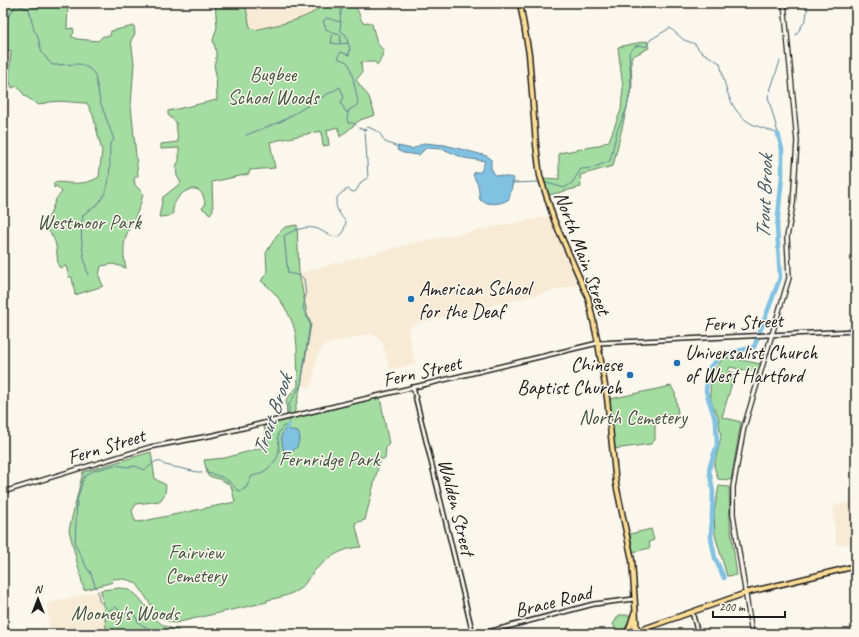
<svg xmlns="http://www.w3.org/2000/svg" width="859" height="637" viewBox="0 0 859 637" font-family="Caveat,sans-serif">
<rect width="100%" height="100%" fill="#fbf7ec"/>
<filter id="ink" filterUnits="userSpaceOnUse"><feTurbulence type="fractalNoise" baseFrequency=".025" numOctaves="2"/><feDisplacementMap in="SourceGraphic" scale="8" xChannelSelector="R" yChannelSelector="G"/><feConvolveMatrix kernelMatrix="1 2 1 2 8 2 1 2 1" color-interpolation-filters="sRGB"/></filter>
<g filter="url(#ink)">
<g fill="#f8ebd6">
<path d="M 218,3 L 339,3 L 341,7 L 216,42 L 216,9 Z"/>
<path d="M 550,216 L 581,284 L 412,325 L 408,333 L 416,364 L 390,370 L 382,342 L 373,335 L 369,334 L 324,345 L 318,354 L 311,388 L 301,385 L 311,324 L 307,314 L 299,273 L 417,242 Z"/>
<path d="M 856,501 L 856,533 L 849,534 L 850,543 L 836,545 L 833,508 L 838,504 Z"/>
<path d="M 101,590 L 107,634 L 50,634 L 47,603 Z"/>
</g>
<g fill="#a4dda1" stroke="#607c5e">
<path d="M 3,3 L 68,3 L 67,29 L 73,28 L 74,33 L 71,36 L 77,39 L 98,41 L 103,36 L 110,36 L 111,31 L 134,26 L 135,34 L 131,40 L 134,63 L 131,106 L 138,176 L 134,178 L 135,185 L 143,193 C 138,225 117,230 126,268 L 113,264 L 101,266 L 99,276 L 103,286 L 75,295 L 72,277 L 69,277 L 66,266 L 60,268 L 58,265 C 56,248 58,238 44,227 L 44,218 L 49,217 L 56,199 L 62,192 L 57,186 L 54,188 L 54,183 L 56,182 C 71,183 85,186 99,177 L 102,151 L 93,115 L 87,103 C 69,103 57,98 39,105 L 25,96 L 17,86 L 12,88 L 9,79 L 11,51 L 3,52 Z"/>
<path d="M 215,3 L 245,3 L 250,27 L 255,30 C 273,25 313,20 323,3 L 358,3 L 355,7 C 360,12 359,17 363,23 L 368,22 L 372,24 L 377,43 L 384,51 L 378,65 L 374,62 L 361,62 L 362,73 L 356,80 L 369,97 L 375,115 L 360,120 L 340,137 L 338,127 L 327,130 L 329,145 L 323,146 L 321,131 L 270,142 L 275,168 L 250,170 L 249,174 L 212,182 L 213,210 L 210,214 L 202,208 L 205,205 C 203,174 171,194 173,213 L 169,216 L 159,217 L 163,197 L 181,183 L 177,176 L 176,166 L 179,161 L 179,148 L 161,149 L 161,144 L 178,142 L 176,122 L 168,115 L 168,111 L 217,100 L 216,75 L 214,65 L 216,60 L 216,51 L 213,40 L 217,27 Z"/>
<path d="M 647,41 L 649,48 L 631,57 L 632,86 L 613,166 L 580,175 L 581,187 L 549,195 L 543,178 L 559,179 L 559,153 L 597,146 L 609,141 L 621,110 L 623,88 L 618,47 Z"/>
<path d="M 297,225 L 299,273 L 307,314 L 311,324 L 301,385 L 294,414 L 287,415 L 286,400 L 298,386 C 297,370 298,352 296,336 C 293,316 277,292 261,281 L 267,272 L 266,253 L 277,235 L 285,227 Z"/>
<path d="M 725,357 L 761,364 L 758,373 L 730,367 L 728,371 L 735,373 L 722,417 L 741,422 L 731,480 L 718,479 L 714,466 L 721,437 L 718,416 L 711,402 L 710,388 L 713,370 Z"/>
<path d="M 671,386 L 675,393 L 678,413 L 655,419 L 655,440 L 651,444 L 614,449 L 610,399 Z"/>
<path d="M 380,397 L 389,444 L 386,447 L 385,459 L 380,459 L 365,520 L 355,523 L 361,547 C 341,548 328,558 315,570 C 310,575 307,582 302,587 C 292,595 279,598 267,600 L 267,602 L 175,623 C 156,621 147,596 136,583 C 127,579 121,578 112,579 L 113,582 L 84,590 L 69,530 L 83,472 L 151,452 L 155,479 L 166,485 L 165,494 L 160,501 L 136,504 L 132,511 L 135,521 L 139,522 L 235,502 L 231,485 L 219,479 L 208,476 L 204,460 L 225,458 L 268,446 L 264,426 Z"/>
<path d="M 719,486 L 729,487 L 730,523 L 737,575 L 727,576 L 715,535 L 714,512 Z"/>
<path d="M 651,529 L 654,540 L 649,542 L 650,548 L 633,552 L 630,534 Z"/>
<path d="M 120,588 C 148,590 145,626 178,630 L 180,634 L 107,634 L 101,590 Z"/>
<path d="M 619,615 L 631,615 L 631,617 L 626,629 L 618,633 L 613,624 Z"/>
</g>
<g fill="#81c1e2" stroke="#597f93">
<path d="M 424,143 L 445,145 L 487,156 L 491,159 L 491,168 L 495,175 L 514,178 L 509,199 C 501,205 488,205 480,200 L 478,185 L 473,175 L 475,172 L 481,172 L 485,161 L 464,158 L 443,149 L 426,148 L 419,155 L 403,153 L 397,150 L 398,146 L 412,149 Z"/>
<path d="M 286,427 L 290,430 L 298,432 L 300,437 L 297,447 L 287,456 L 284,454 L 281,436 Z"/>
</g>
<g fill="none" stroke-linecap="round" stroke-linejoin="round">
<g stroke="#597f93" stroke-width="1">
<path d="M 342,3 L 340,22 L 327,18 L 323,21 L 326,29 L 333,33 L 331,43 L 339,44 L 348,43 L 350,48 L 349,55 L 341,52 L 338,56 L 339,59 C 342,60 346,61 348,63 C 351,66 357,97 358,103 L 356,106 L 349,110 L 347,118 L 348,123 L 353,123 L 356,125"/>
<path d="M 17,5 L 29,9 L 34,30 L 37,34 L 42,53 L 52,65 L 80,64 L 90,69 L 95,75 L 100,101 L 114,140 L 110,144 C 109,163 113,185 100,201 C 96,207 88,211 83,215 C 79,233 83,257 88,275"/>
<path d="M 3,16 L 8,17 L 18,3"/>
<path d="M 341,22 L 340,30 L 346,35 L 348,43"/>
<path d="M 333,33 L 341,35 L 340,43"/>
<path d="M 796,35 L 806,19 L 808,3"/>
<path d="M 310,104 L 340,87 L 344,97 L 341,103 L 346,112 L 348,112"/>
<path d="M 359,128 L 365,130"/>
<path d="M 778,133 L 768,97 L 780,61"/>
<path d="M 246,135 L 282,121 L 309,105"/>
<path d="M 544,182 L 564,188 L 572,183 L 581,169 L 592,168 L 610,161 L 617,131 L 627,108 L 631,86 L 629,53 C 635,46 637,43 646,47 L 650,40 L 670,28 L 684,40 L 695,44 L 700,51 L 720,63 C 725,85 729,112 752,124 C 760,128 769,129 778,134"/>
<path d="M 512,183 L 539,182"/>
<path d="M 289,416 L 289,404 L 301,385 L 310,324 L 303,308 L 306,295 L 304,279 L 301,276 L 288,273 L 284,236 C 292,230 308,225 318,229 C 326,233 330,237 339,237 L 343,233 L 346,222 C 336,210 329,198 348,189 L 353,192 L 356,191 L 362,181 L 368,178 L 365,130 L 368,127 L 379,132 L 385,142 L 398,147"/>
<path d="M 206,473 C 214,474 224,477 231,483 C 235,486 235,490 240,491 L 246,488 L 252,476 C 264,474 278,463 279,450 C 280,444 277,439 278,434 L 283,426 L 288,426 L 290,419"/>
<path d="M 96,588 L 90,571 L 88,570 L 75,544 L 77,500 L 84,477 L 93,471 L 115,465 L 129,467 L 135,466 L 145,470 L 156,461 L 161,462 L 165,465 L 202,473"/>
<path d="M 98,591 L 99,601 L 109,610 L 116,607 L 122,614 L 133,612 L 139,623 L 158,634"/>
</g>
<g stroke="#81c1e2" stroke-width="4.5">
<path d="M 287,428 L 288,426"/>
<path d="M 724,578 L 715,558 L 711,538 L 713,492 L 709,469 L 717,445 L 716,422 L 706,391 L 707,380 L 710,367 L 723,355 L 754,347 L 780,278 L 777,227 L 782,176 L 782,149 L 778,134"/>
</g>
<defs>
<g id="tertiary">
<path d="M 413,387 L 473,634"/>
<path d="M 3,492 L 150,447 L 214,435 L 598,343 L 856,331"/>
<path d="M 692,612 L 698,634"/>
<path d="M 480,634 L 594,604 L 634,599"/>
</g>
<path id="secondary" d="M 752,634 L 733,514 L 733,487 L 744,427 L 789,278 L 787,237 L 793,204 L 797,141 L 784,3"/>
<g id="primary">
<path d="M 520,3 L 529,54 L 536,145 L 540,176 L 554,220 L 588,297 L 598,343 L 607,398 L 616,484 L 632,560 L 637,634"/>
<path d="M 635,619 L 634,628 L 637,631"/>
<path d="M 626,634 L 630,626 L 634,613"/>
<path d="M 629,634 L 749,592 L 856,566"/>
</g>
</defs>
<use href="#tertiary" stroke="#1c1c1c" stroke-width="6"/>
<use href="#secondary" stroke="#1c1c1c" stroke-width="6"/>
<use href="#primary" stroke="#1c1c1c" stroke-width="7"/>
<use href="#tertiary" stroke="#fbf7ec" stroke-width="3"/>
<use href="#secondary" stroke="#fbf7ec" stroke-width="3.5"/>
<use href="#primary" stroke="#fdde96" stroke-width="4"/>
</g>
</g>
<g fill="#1f6fb2" stroke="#fbf7ec" stroke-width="1.5">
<circle cx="411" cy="299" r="4"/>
<circle cx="677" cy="363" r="4"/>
<circle cx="630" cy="375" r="4"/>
</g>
<g text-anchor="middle" stroke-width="3" stroke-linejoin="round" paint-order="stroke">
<g font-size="20" fill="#455644" stroke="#fbf7ec">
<text x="273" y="81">Bugbee<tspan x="273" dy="23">School Woods</tspan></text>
<text x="89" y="229">Westmoor Park</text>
<text x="633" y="424">North Cemetery</text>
<text x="329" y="466">Fernridge Park</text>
<text x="196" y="559">Fairview<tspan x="196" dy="23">Cemetery</tspan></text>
<text x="125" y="620">Mooney's Woods</text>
</g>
<g font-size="20" fill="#1c1c1c" stroke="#fbf7ec">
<text transform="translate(583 253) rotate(70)" y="7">North Main Street</text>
<text transform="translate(743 322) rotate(-3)" y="7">Fern Street</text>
<text transform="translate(422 371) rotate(-13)" y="7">Fern Street</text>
<text transform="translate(106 446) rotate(-17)" y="7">Fern Street</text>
<text transform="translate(457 507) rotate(76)" y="7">Walden Street</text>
<text transform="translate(553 601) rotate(-14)" y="7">Brace Road</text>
</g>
<g font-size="20" fill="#1c1c1c" stroke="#fbf7ec" text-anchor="start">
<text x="419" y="295">American School<tspan x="419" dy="23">for the Deaf</tspan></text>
<text x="685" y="359">Universalist Church<tspan x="685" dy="23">of West Hartford</tspan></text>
<text x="622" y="371" text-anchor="end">Chinese<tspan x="622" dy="23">Baptist Church</tspan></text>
</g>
<g font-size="21" font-style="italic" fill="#3f5661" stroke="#fbf7ec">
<text transform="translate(764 197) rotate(-88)" y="7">Trout Brook</text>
<text transform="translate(272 415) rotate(-71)" y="7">Trout Brook</text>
</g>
</g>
<rect width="859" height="637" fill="none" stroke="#fbf7ec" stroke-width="16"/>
<rect x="8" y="8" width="843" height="621" fill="none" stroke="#1c1c1c" stroke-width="1.5" filter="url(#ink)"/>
<g transform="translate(38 599)" stroke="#fbf7ec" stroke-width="3" paint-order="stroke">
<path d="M0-3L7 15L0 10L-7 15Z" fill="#1c1c1c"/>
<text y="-6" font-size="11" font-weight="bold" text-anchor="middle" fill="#1c1c1c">N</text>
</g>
<path d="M713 611v6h72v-6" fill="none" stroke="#1c1c1c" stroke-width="2"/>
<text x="719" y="611" font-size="12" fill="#1c1c1c" stroke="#fbf7ec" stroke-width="3" paint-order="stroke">200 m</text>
</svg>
